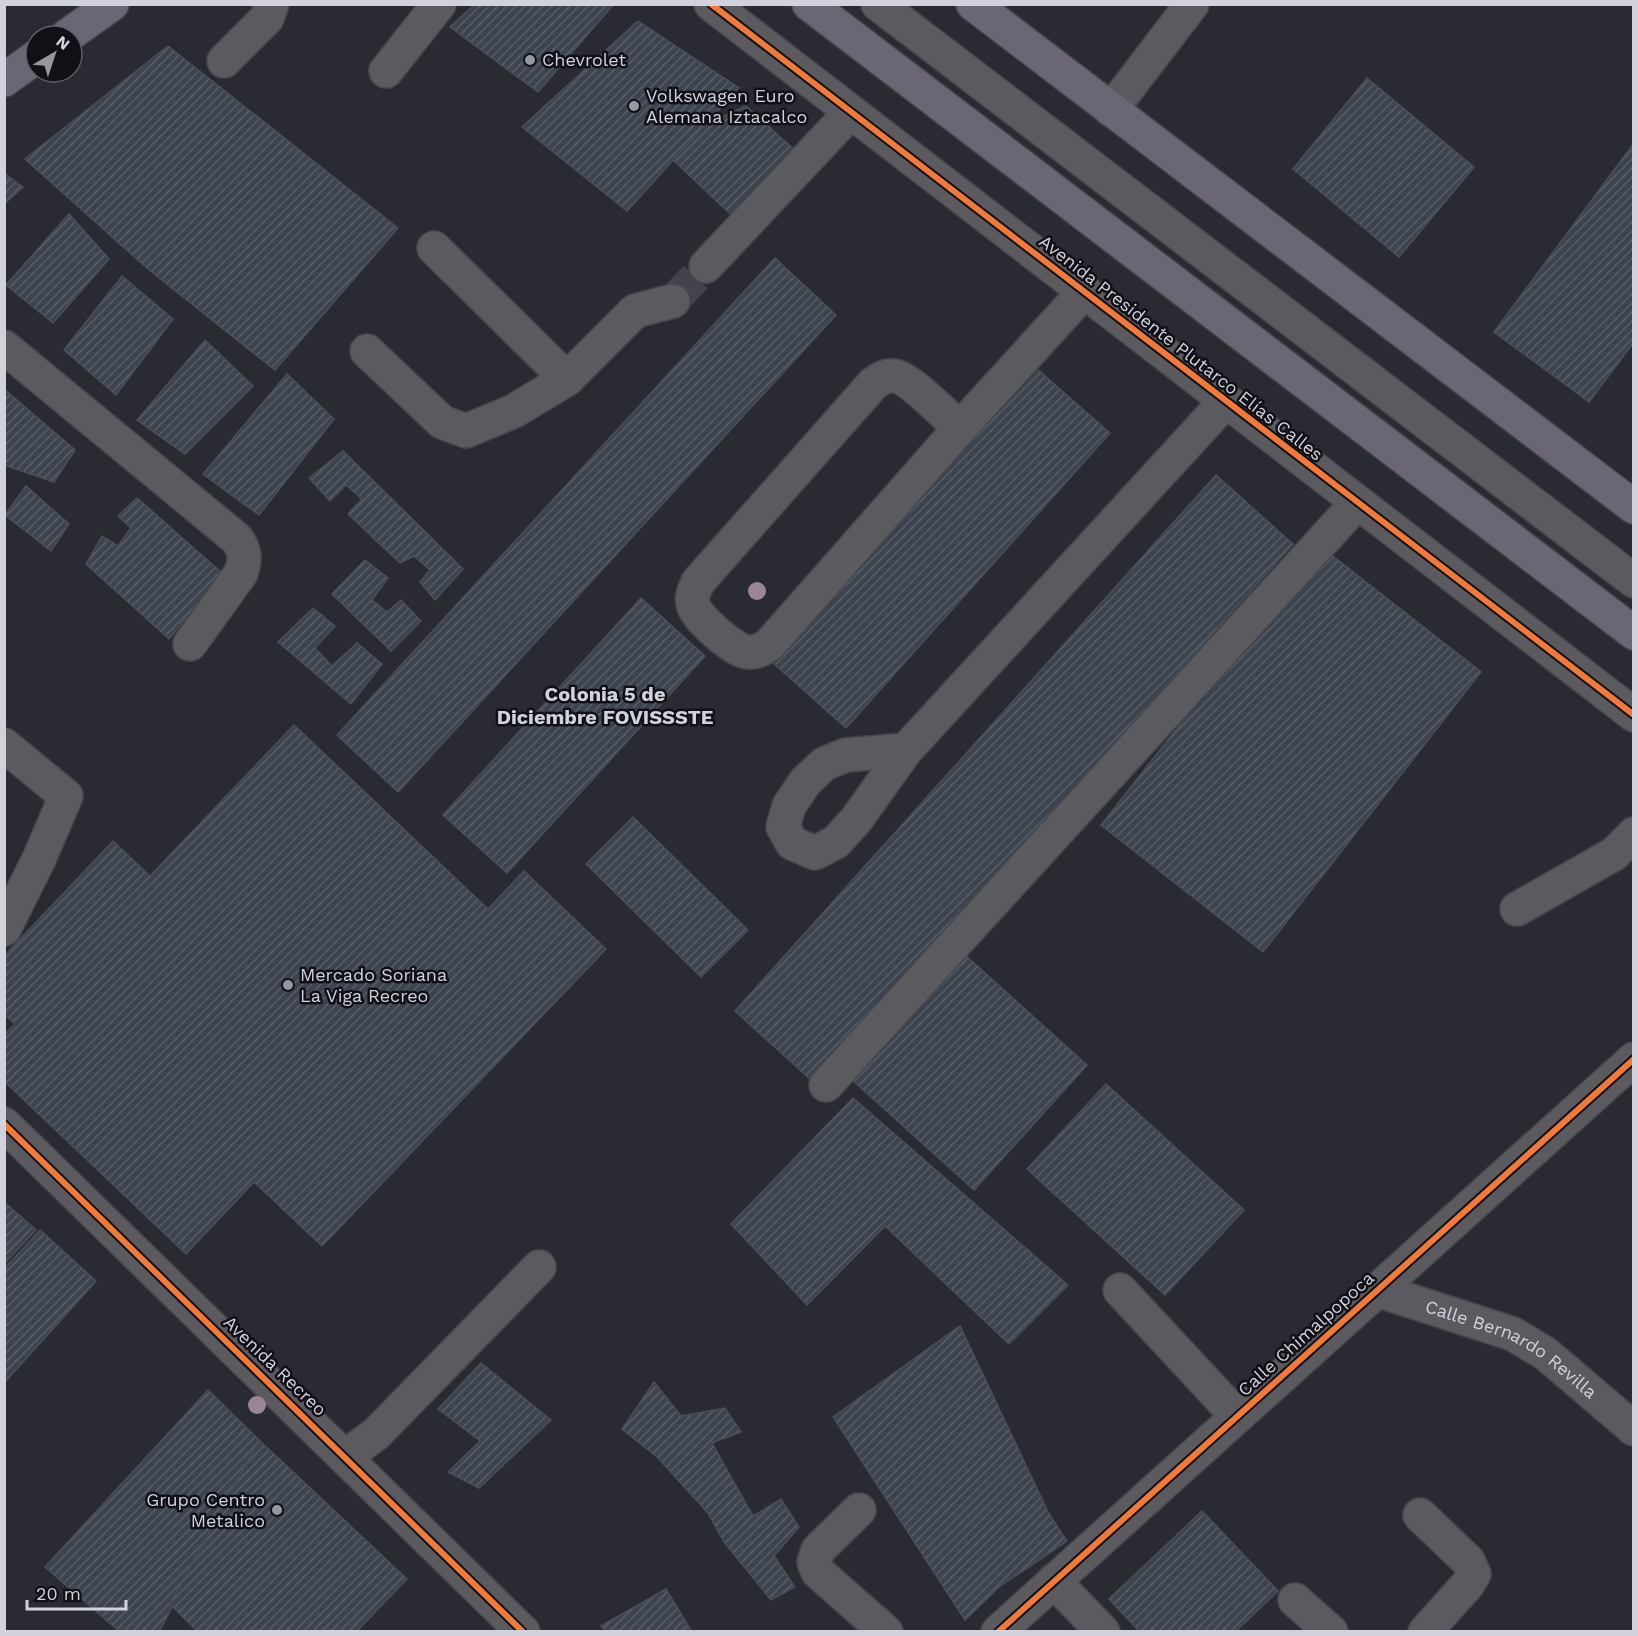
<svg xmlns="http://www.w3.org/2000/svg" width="1638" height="1636" viewBox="0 0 1638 1636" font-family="'Work Sans',sans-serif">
<defs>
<pattern id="building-hatch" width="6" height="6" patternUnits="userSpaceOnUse" patternTransform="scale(1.5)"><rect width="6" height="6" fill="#3d444f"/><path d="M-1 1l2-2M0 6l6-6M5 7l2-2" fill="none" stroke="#585e68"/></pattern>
</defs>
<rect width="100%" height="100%" fill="#2a2a32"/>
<g fill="url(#building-hatch)" stroke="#4c4e55" stroke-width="1.5">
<path d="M 475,4 L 614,4 L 538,92 L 450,27 Z"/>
<path d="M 638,21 L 739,88 L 627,211 L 522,127 Z"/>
<path d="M 168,46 L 398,228 L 275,370 L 149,270 L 25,159 Z"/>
<path d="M 1367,78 L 1474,167 L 1399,257 L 1293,169 Z"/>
<path d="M 746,106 L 807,161 L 744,227 L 673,160 L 706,124 Z"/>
<path d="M 1634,143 L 1634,342 L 1589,402 L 1494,332 Z"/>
<path d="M 4,173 L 23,187 L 4,204 Z"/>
<path d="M 69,214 L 109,259 L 53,323 L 6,285 Z"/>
<path d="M 775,258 L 836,315 L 398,792 L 337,735 Z"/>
<path d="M 122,276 L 173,319 L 116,395 L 64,350 Z"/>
<path d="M 205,340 L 253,386 L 185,454 L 137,420 Z"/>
<path d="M 1036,368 L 1110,433 L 846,728 L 773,663 Z"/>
<path d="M 287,374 L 334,419 L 259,515 L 203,474 Z"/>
<path d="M 4,389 L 75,450 L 54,482 L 4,465 Z"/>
<path d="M 343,451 L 463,569 L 435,600 L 420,582 L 430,570 L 414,556 L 400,563 L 348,514 L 362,499 L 346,485 L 330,501 L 309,478 Z"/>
<path d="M 1216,475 L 1293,544 L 812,1081 L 735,1011 Z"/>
<path d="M 26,486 L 69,524 L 51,551 L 5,515 Z"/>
<path d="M 137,498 L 222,573 L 169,639 L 86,564 L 102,536 L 118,546 L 131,528 L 118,516 Z"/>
<path d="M 1320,546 L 1481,672 L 1263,952 L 1101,825 Z"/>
<path d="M 365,560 L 388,578 L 372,600 L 387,612 L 401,600 L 421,621 L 391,651 L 332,594 Z"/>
<path d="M 641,598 L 705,656 L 507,873 L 443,815 Z"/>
<path d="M 313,608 L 335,626 L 315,648 L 332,666 L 357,643 L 382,664 L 351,704 L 278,642 Z"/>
<path d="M 294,725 L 488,909 L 524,871 L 606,949 L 322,1246 L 254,1182 L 186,1254 L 4,1081 L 4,1035 L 15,1024 L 4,1014 L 4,956 L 113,841 L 150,876 Z"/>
<path d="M 633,817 L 748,930 L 701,977 L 586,864 Z"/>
<path d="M 964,954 L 1087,1065 L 974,1190 L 851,1079 Z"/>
<path d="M 1106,1084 L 1244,1210 L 1165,1295 L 1027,1169 Z"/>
<path d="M 853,1098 L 1068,1285 L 1009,1344 L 885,1226 L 807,1305 L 731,1224 Z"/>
<path d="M 4,1202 L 36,1230 L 4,1264 Z"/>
<path d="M 40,1230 L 96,1281 L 4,1383 L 4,1269 Z"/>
<path d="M 960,1326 L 1049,1514 L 1067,1541 L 999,1587 L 965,1620 L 833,1417 Z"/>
<path d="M 481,1363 L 551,1420 L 479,1488 L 448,1472 L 480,1441 L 438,1409 Z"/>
<path d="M 654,1382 L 681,1416 L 725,1408 L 741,1432 L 712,1443 L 753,1516 L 781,1499 L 799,1527 L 774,1556 L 795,1587 L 771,1600 L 724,1542 L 708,1513 L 657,1457 L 622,1429 Z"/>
<path d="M 208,1390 L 259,1440 L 159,1632 L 120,1632 L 45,1567 Z"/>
<path d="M 259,1440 L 407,1579 L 356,1632 L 198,1632 L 170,1604 Z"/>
<path d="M 1202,1511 L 1278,1591 L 1235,1632 L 1140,1632 L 1109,1599 Z"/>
<path d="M 666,1589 L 692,1632 L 606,1632 L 601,1626 Z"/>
</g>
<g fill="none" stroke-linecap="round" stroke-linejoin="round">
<path stroke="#43434c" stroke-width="33" stroke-dasharray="33 16" stroke-linecap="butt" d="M 673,301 L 706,266"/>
<defs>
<g id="minor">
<path d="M 711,4 L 1634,715"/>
<path d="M 878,4 L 1634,581"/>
<path d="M 224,61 L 267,18 L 272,4"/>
<path d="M 386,71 L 439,4"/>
<path d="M 1111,110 L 1192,4"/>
<path d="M 434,248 L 567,379 L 635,311 L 673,301"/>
<path d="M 706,266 L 851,112"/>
<path d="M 4,347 L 237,539 C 245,551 246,559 241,573 L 190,644"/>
<path d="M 367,351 L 442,422 L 466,431 L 514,411 L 567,379"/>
<path d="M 960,428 C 947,417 909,377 894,376 C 885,375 880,379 873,384 L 698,582 C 695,589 691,595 693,604 C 695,617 735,652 748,652 C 756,653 762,649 769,645 L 960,428 L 1084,292"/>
<path d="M 4,745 L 66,796 L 39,859 L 4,929"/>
<path d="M 906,750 L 846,755 L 824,764 L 805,782 L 789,806 L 783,827 L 792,843 L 815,853 L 836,842 L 856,820 L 906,750 L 1225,402"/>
<path d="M 1517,909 L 1614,854 L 1634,834"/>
<path d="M 826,1085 L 1357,503"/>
<path d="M 4,1124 L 523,1632"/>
<path d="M 1120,1290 L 1237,1416"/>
<path id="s1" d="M 1377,1290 L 1513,1334 L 1546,1354 L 1634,1429"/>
<path d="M 346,1456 L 376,1434 L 539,1267"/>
<path d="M 859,1510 L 818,1550 L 814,1562 L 818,1572 L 886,1632"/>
<path d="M 1420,1515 L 1468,1561 L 1474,1574 L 1468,1584 L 1425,1632"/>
<path d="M 1054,1581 L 1103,1632"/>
<path d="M 1295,1600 L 1331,1632"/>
<path d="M 998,1632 L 1634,1059"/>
</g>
<g id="major">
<path d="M 809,4 L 1634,633"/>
<path d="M 973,4 L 1634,507"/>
<path d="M 67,36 L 112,4"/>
<path d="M 4,80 L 36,57"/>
</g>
</defs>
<use href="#minor" stroke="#46464c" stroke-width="36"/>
<use href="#major" stroke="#46464c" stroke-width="36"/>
<use href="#minor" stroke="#5a5a5f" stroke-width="33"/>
<use href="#major" stroke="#6b6673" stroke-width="33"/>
<defs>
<g id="cycleway">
<path d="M 711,4 L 1634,715"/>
<path d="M 4,1124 L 523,1632"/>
<path d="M 998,1632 L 1634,1059"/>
</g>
</defs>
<use href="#cycleway" stroke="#111017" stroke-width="10"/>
<use href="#cycleway" stroke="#f17a3a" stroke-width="6"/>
</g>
<g fill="#9a8694">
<circle cx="757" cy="591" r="9"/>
<circle cx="257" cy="1405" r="9"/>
</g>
<g fill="#9797a0" stroke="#111017" stroke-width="2">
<circle cx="530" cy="60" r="6"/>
<circle cx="634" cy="106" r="6"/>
<circle cx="288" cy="985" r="6"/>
<circle cx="277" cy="1510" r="6"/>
</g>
<g text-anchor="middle" stroke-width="5" stroke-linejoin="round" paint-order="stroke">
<g font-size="18" fill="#d2d2dc" stroke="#111017" text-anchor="start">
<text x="542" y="66">Chevrolet</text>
<text x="646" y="102">Volkswagen Euro<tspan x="646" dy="21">Alemana Iztacalco</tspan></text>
<text x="300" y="981">Mercado Soriana<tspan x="300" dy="21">La Viga Recreo</tspan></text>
<text x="265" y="1506" text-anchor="end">Grupo Centro<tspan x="265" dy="21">Metalico</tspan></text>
</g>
<g font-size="18" fill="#d2d2dc" stroke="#111017">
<text transform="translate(1181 348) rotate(38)" y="6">Avenida Presidente Plutarco Elías Calles</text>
<text transform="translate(1306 1334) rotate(-42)" y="6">Calle Chimalpopoca</text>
<text dy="6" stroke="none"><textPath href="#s1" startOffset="148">Calle Bernardo Revilla</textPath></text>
<text transform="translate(275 1366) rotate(44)" y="6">Avenida Recreo</text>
</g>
<g font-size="20" font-weight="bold" fill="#d2d2dc" stroke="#111017">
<text x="605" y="701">Colonia 5 de<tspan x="605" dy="23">Diciembre FOVISSSTE</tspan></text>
</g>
</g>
<rect width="1638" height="1636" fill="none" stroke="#d2d2dc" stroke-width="12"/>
<g transform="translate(54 54) rotate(39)"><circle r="28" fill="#111017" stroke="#5e5e66" stroke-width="1.5"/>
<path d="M0-4.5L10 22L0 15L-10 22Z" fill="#9797a0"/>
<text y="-9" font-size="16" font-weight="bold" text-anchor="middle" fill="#d2d2dc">N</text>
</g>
<path d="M27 1600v9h99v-9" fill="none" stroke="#d2d2dc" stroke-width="3"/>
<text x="36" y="1600" font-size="18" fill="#d2d2dc" stroke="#111017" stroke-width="4.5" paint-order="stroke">20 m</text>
</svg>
